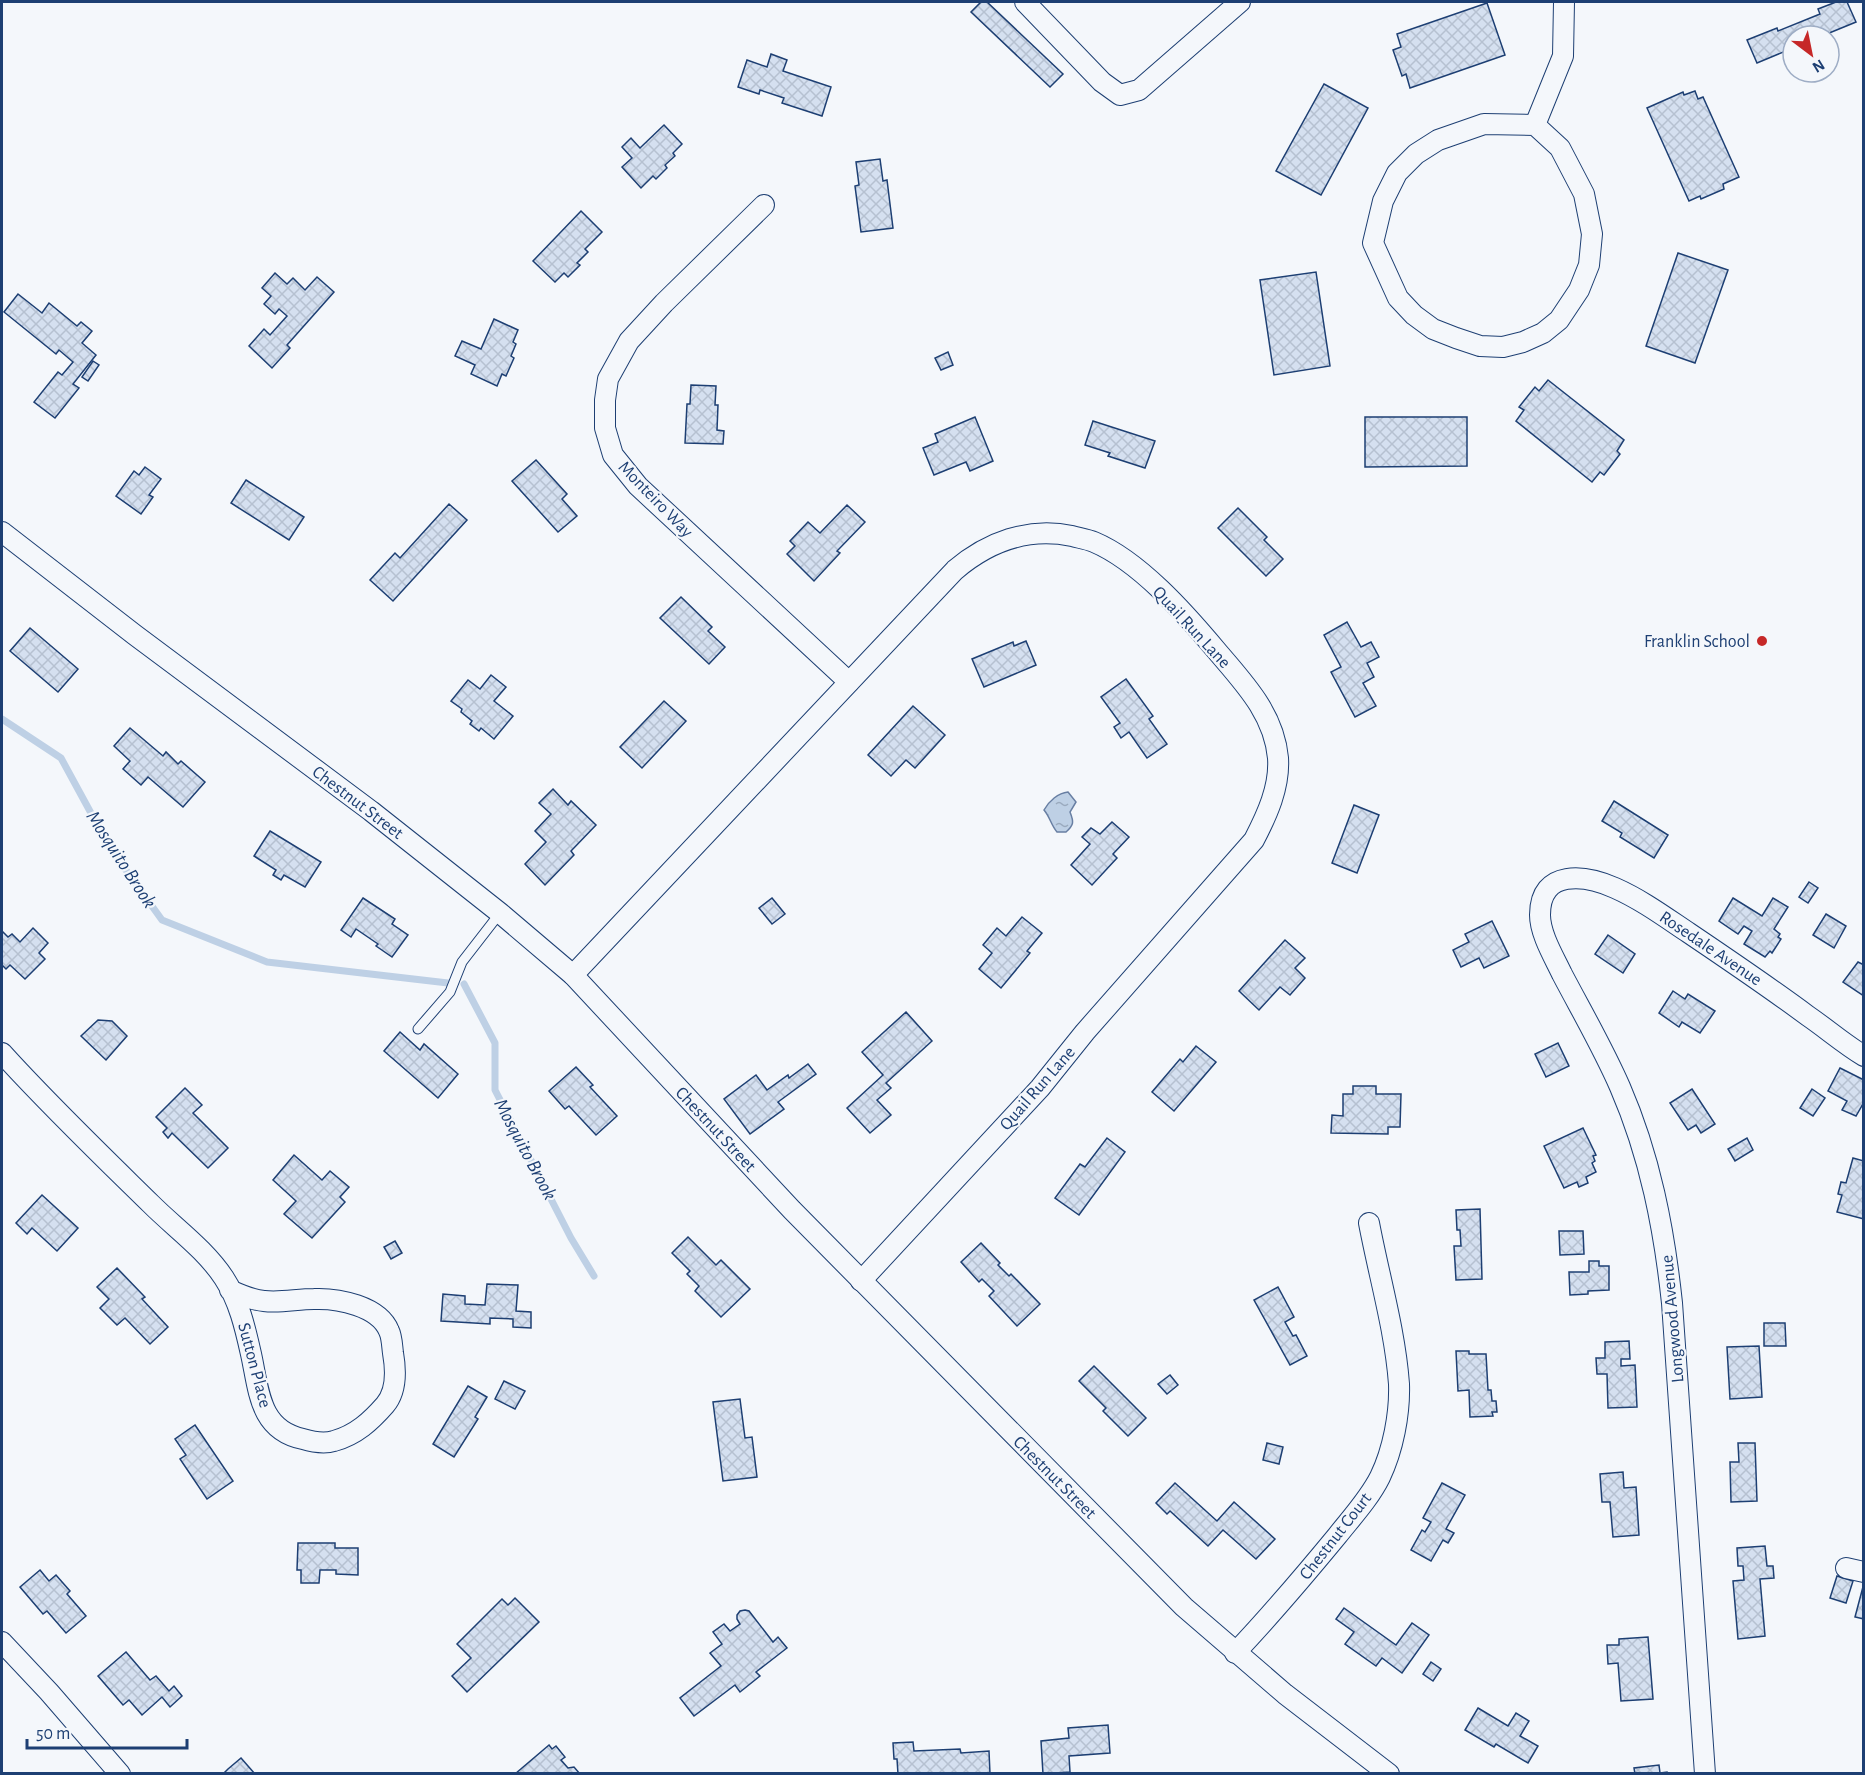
<svg xmlns="http://www.w3.org/2000/svg" width="1865" height="1775" viewBox="0 0 1865 1775" font-family="'Alegreya Sans',sans-serif">
<defs>
<pattern id="water-ripples" width="26" height="14" patternUnits="userSpaceOnUse" patternTransform="scale(1.5)"><rect width="26" height="14" fill="#bed0e5"/><path d="M2 4q2-2 4 0t4 0M15 11q2-2 4 0t4 0" fill="none" stroke="#9aaabe"/></pattern>
<pattern id="building-cross-hatch" width="8" height="8" patternUnits="userSpaceOnUse" patternTransform="scale(1.5)"><rect width="8" height="8" fill="#d5e0f0"/><path d="M0 0l8 8M0 8l8-8" fill="none" stroke="#b6c1d1"/></pattern>
</defs>
<rect width="100%" height="100%" fill="#f4f7fb"/>
<path fill="url(#water-ripples)" stroke="#687fa3" stroke-width="1.5" d="M 1068,792 L 1076,802 L 1070,812 C 1074,822 1074,825 1066,832 L 1057,832 C 1051,825 1050,817 1044,810 C 1049,801 1058,793 1068,792 Z"/>
<g fill="none" stroke-linecap="round" stroke-linejoin="round">
<g stroke="#bed0e5" stroke-width="7">
<path d="M 2,719 L 61,758 L 110,848 L 162,920 L 267,962 L 448,983"/>
<path d="M 464,984 L 495,1043 L 495,1090 L 571,1238 L 594,1276"/>
</g>
</g>
<g fill="url(#building-cross-hatch)" stroke="#1d3f73" stroke-width="1.5">
<path d="M 981,2 L 987,2 L 1063,74 L 1050,87 L 971,12 Z"/>
<path d="M 1836,2 L 1847,2 L 1856,22 L 1822,36 L 1793,36 L 1793,48 L 1757,63 L 1747,40 L 1777,28 L 1778,31 L 1820,14 L 1818,9 Z"/>
<path d="M 1487,3 L 1505,55 L 1410,88 L 1406,74 L 1402,76 L 1393,50 L 1401,47 L 1397,34 Z"/>
<path d="M 771,54 L 787,60 L 783,71 L 831,87 L 822,116 L 782,103 L 784,98 L 760,90 L 759,94 L 738,87 L 747,60 L 767,67 Z"/>
<path d="M 1324,84 L 1368,108 L 1321,195 L 1276,171 Z"/>
<path d="M 1695,91 L 1698,99 L 1703,97 L 1739,177 L 1723,184 L 1724,189 L 1701,199 L 1700,196 L 1689,201 L 1647,108 L 1683,92 L 1684,95 Z"/>
<path d="M 664,125 L 682,144 L 673,153 L 675,156 L 665,165 L 667,168 L 656,179 L 653,176 L 641,188 L 622,167 L 632,158 L 622,147 L 631,138 L 640,148 Z"/>
<path d="M 880,159 L 883,181 L 887,180 L 893,228 L 861,232 L 855,186 L 859,185 L 856,162 Z"/>
<path d="M 581,211 L 602,232 L 585,249 L 588,252 L 577,263 L 580,265 L 568,277 L 564,273 L 555,282 L 533,261 Z"/>
<path d="M 1678,253 L 1728,270 L 1695,363 L 1646,346 Z"/>
<path d="M 1316,272 L 1330,366 L 1274,375 L 1260,280 Z"/>
<path d="M 275,273 L 287,284 L 293,278 L 305,290 L 317,277 L 334,292 L 287,345 L 290,348 L 272,368 L 249,346 L 264,329 L 270,335 L 287,316 L 279,309 L 275,314 L 264,304 L 271,296 L 262,288 Z"/>
<path d="M 18,294 L 42,313 L 49,303 L 77,326 L 81,322 L 92,331 L 82,343 L 96,355 L 73,384 L 79,388 L 55,418 L 34,402 L 58,372 L 62,375 L 73,362 L 59,350 L 56,354 L 4,312 Z"/>
<path d="M 494,319 L 518,330 L 513,342 L 516,344 L 511,356 L 514,358 L 506,376 L 502,374 L 497,386 L 471,374 L 475,365 L 455,356 L 462,341 L 481,349 Z"/>
<path d="M 948,352 L 953,365 L 941,370 L 935,358 Z"/>
<path d="M 93,361 L 99,365 L 88,381 L 82,377 Z"/>
<path d="M 1548,380 L 1624,440 L 1617,451 L 1620,454 L 1604,475 L 1600,472 L 1592,482 L 1516,421 L 1524,410 L 1519,407 L 1535,387 L 1539,391 Z"/>
<path d="M 691,385 L 716,386 L 715,405 L 718,405 L 717,430 L 724,431 L 723,444 L 685,443 L 687,404 L 690,404 Z"/>
<path d="M 975,417 L 993,461 L 970,471 L 966,462 L 934,475 L 923,448 L 938,442 L 935,434 Z"/>
<path d="M 1365,417 L 1467,417 L 1467,466 L 1365,467 Z"/>
<path d="M 1093,421 L 1155,441 L 1145,468 L 1108,456 L 1110,453 L 1085,445 Z"/>
<path d="M 536,460 L 567,494 L 562,499 L 577,516 L 558,532 L 512,481 Z"/>
<path d="M 145,467 L 161,479 L 149,495 L 153,497 L 141,514 L 116,496 L 134,471 L 139,475 Z"/>
<path d="M 246,480 L 304,517 L 289,540 L 231,503 Z"/>
<path d="M 449,504 L 467,520 L 393,601 L 370,580 L 395,553 L 400,558 Z"/>
<path d="M 847,505 L 865,522 L 837,551 L 840,553 L 814,581 L 787,554 L 795,546 L 790,541 L 808,522 L 820,533 Z"/>
<path d="M 1238,508 L 1267,537 L 1264,540 L 1283,559 L 1266,576 L 1218,528 Z"/>
<path d="M 681,597 L 712,627 L 708,631 L 725,647 L 709,664 L 660,618 Z"/>
<path d="M 1347,622 L 1361,647 L 1371,642 L 1379,657 L 1367,663 L 1374,677 L 1363,683 L 1376,706 L 1355,717 L 1331,672 L 1341,667 L 1324,635 Z"/>
<path d="M 30,628 L 78,669 L 58,692 L 10,651 Z"/>
<path d="M 1026,641 L 1036,665 L 984,687 L 972,659 L 1013,642 L 1014,646 Z"/>
<path d="M 491,675 L 506,687 L 494,701 L 513,716 L 494,739 L 481,728 L 479,731 L 470,724 L 472,721 L 461,712 L 462,709 L 451,701 L 468,680 L 480,689 Z"/>
<path d="M 1126,679 L 1153,716 L 1149,719 L 1167,744 L 1147,758 L 1129,732 L 1121,738 L 1114,727 L 1120,723 L 1101,697 Z"/>
<path d="M 664,701 L 686,721 L 642,768 L 620,747 Z"/>
<path d="M 913,706 L 945,735 L 915,768 L 906,760 L 891,776 L 868,755 Z"/>
<path d="M 130,728 L 163,756 L 166,752 L 178,764 L 181,761 L 205,782 L 183,807 L 148,777 L 141,785 L 123,769 L 130,761 L 114,746 Z"/>
<path d="M 553,789 L 568,805 L 571,801 L 596,825 L 571,851 L 574,855 L 545,885 L 525,864 L 546,842 L 535,831 L 551,814 L 539,803 Z"/>
<path d="M 1614,801 L 1668,835 L 1654,858 L 1620,837 L 1622,833 L 1602,821 Z"/>
<path d="M 1354,805 L 1379,815 L 1357,873 L 1332,863 Z"/>
<path d="M 1112,822 L 1129,837 L 1113,854 L 1117,858 L 1092,885 L 1071,865 L 1090,844 L 1082,837 L 1091,828 L 1100,834 Z"/>
<path d="M 270,831 L 321,862 L 305,887 L 284,875 L 281,880 L 273,875 L 276,870 L 254,856 Z"/>
<path d="M 1809,882 L 1818,888 L 1808,903 L 1799,897 Z"/>
<path d="M 363,898 L 395,919 L 392,924 L 408,935 L 392,957 L 376,946 L 378,944 L 356,929 L 351,937 L 341,930 Z"/>
<path d="M 772,898 L 785,914 L 772,924 L 759,908 Z"/>
<path d="M 1733,898 L 1762,916 L 1773,898 L 1788,907 L 1774,929 L 1780,934 L 1778,937 L 1781,939 L 1772,953 L 1770,951 L 1765,957 L 1744,944 L 1752,931 L 1744,926 L 1738,934 L 1719,921 Z"/>
<path d="M 1826,914 L 1846,926 L 1834,948 L 1813,935 Z"/>
<path d="M 1022,917 L 1042,933 L 1027,951 L 1030,953 L 1001,988 L 979,969 L 992,953 L 983,945 L 997,928 L 1006,936 Z"/>
<path d="M 1492,921 L 1509,956 L 1484,968 L 1479,958 L 1461,967 L 1453,950 L 1469,942 L 1465,934 Z"/>
<path d="M 33,928 L 48,943 L 39,953 L 45,959 L 25,979 L 10,965 L 6,969 L 2,965 L 2,931 L 8,937 L 12,934 L 20,942 Z"/>
<path d="M 1608,935 L 1635,954 L 1623,973 L 1595,954 Z"/>
<path d="M 1285,940 L 1305,958 L 1295,968 L 1305,978 L 1290,995 L 1280,987 L 1259,1010 L 1239,991 Z"/>
<path d="M 1858,962 L 1864,965 L 1864,996 L 1843,982 Z"/>
<path d="M 1673,991 L 1685,999 L 1688,994 L 1715,1011 L 1700,1033 L 1682,1022 L 1679,1027 L 1659,1013 Z"/>
<path d="M 906,1012 L 932,1041 L 886,1083 L 891,1088 L 877,1100 L 891,1115 L 870,1133 L 847,1108 L 883,1075 L 862,1052 Z"/>
<path d="M 98,1020 L 112,1021 L 127,1036 L 106,1060 L 81,1036 Z"/>
<path d="M 400,1032 L 420,1050 L 424,1044 L 458,1074 L 438,1098 L 384,1051 Z"/>
<path d="M 1558,1043 L 1569,1066 L 1546,1077 L 1535,1054 Z"/>
<path d="M 1196,1046 L 1216,1062 L 1174,1111 L 1152,1092 L 1180,1059 L 1183,1062 Z"/>
<path d="M 808,1064 L 816,1074 L 778,1102 L 784,1109 L 750,1134 L 724,1099 L 756,1075 L 767,1090 L 788,1075 L 789,1078 Z"/>
<path d="M 576,1067 L 593,1085 L 590,1087 L 617,1116 L 596,1135 L 569,1106 L 565,1109 L 549,1091 Z"/>
<path d="M 1840,1068 L 1864,1080 L 1864,1102 L 1856,1116 L 1842,1110 L 1847,1101 L 1828,1091 Z"/>
<path d="M 1353,1086 L 1376,1086 L 1376,1094 L 1401,1094 L 1400,1127 L 1388,1127 L 1388,1134 L 1331,1133 L 1332,1115 L 1343,1116 L 1343,1094 L 1353,1094 Z"/>
<path d="M 185,1088 L 202,1105 L 193,1113 L 228,1148 L 208,1168 L 172,1133 L 168,1138 L 163,1132 L 167,1128 L 156,1117 Z"/>
<path d="M 1692,1089 L 1715,1124 L 1701,1133 L 1696,1125 L 1688,1130 L 1670,1103 Z"/>
<path d="M 1812,1089 L 1825,1098 L 1813,1116 L 1800,1108 Z"/>
<path d="M 1583,1128 L 1596,1155 L 1593,1156 L 1595,1161 L 1592,1163 L 1596,1172 L 1586,1177 L 1588,1183 L 1579,1187 L 1577,1182 L 1564,1188 L 1544,1146 Z"/>
<path d="M 1107,1138 L 1125,1152 L 1079,1215 L 1055,1198 L 1080,1164 L 1085,1167 Z"/>
<path d="M 1747,1138 L 1753,1150 L 1735,1161 L 1728,1149 Z"/>
<path d="M 294,1155 L 322,1180 L 330,1171 L 349,1187 L 340,1197 L 345,1202 L 312,1238 L 284,1214 L 296,1201 L 273,1180 Z"/>
<path d="M 1853,1158 L 1864,1161 L 1864,1219 L 1837,1212 L 1842,1195 L 1838,1194 L 1841,1182 L 1846,1183 Z"/>
<path d="M 42,1195 L 78,1228 L 57,1251 L 32,1228 L 27,1234 L 16,1223 Z"/>
<path d="M 1480,1209 L 1482,1279 L 1456,1280 L 1454,1246 L 1461,1246 L 1460,1230 L 1457,1230 L 1456,1210 Z"/>
<path d="M 1559,1231 L 1583,1231 L 1584,1254 L 1560,1255 Z"/>
<path d="M 688,1237 L 716,1265 L 721,1260 L 750,1289 L 721,1317 L 695,1291 L 699,1286 L 687,1274 L 690,1271 L 672,1253 Z"/>
<path d="M 395,1241 L 402,1253 L 391,1259 L 384,1247 Z"/>
<path d="M 981,1243 L 1000,1263 L 998,1265 L 1009,1276 L 1011,1274 L 1040,1304 L 1017,1326 L 989,1296 L 994,1291 L 982,1279 L 979,1282 L 961,1262 Z"/>
<path d="M 1589,1261 L 1599,1261 L 1599,1266 L 1609,1266 L 1609,1290 L 1588,1291 L 1588,1294 L 1570,1295 L 1569,1272 L 1589,1272 Z"/>
<path d="M 117,1268 L 145,1297 L 142,1299 L 168,1327 L 150,1344 L 125,1318 L 117,1325 L 100,1308 L 109,1299 L 97,1287 Z"/>
<path d="M 487,1284 L 518,1285 L 516,1311 L 531,1312 L 531,1328 L 513,1327 L 513,1319 L 490,1318 L 490,1324 L 441,1321 L 443,1294 L 465,1296 L 465,1304 L 485,1305 Z"/>
<path d="M 1278,1287 L 1294,1317 L 1285,1322 L 1293,1336 L 1296,1335 L 1307,1356 L 1290,1365 L 1254,1300 Z"/>
<path d="M 1764,1323 L 1785,1323 L 1786,1346 L 1764,1346 Z"/>
<path d="M 1629,1341 L 1630,1359 L 1621,1359 L 1621,1366 L 1635,1365 L 1637,1407 L 1608,1408 L 1607,1374 L 1597,1374 L 1596,1358 L 1605,1358 L 1605,1342 Z"/>
<path d="M 1759,1346 L 1762,1397 L 1730,1399 L 1727,1347 Z"/>
<path d="M 1456,1351 L 1469,1351 L 1469,1354 L 1486,1354 L 1488,1390 L 1491,1390 L 1492,1401 L 1496,1401 L 1497,1412 L 1492,1412 L 1493,1416 L 1470,1417 L 1469,1390 L 1458,1391 Z"/>
<path d="M 1094,1366 L 1146,1418 L 1128,1436 L 1103,1411 L 1106,1408 L 1079,1381 Z"/>
<path d="M 1170,1375 L 1178,1385 L 1167,1394 L 1158,1384 Z"/>
<path d="M 504,1381 L 525,1391 L 515,1409 L 495,1399 Z"/>
<path d="M 468,1386 L 487,1397 L 475,1417 L 478,1419 L 454,1457 L 433,1444 Z"/>
<path d="M 740,1399 L 745,1438 L 752,1437 L 757,1477 L 723,1481 L 713,1402 Z"/>
<path d="M 195,1425 L 233,1481 L 207,1499 L 180,1459 L 186,1455 L 175,1439 Z"/>
<path d="M 1267,1443 L 1283,1447 L 1279,1464 L 1263,1460 Z"/>
<path d="M 1738,1443 L 1755,1443 L 1757,1501 L 1731,1502 L 1730,1462 L 1739,1462 Z"/>
<path d="M 1623,1472 L 1624,1488 L 1636,1487 L 1639,1535 L 1613,1537 L 1610,1502 L 1602,1502 L 1600,1474 Z"/>
<path d="M 1175,1483 L 1217,1521 L 1234,1502 L 1275,1539 L 1256,1559 L 1223,1530 L 1208,1546 L 1170,1511 L 1167,1514 L 1156,1503 Z"/>
<path d="M 1442,1483 L 1465,1495 L 1446,1529 L 1454,1533 L 1448,1543 L 1443,1540 L 1431,1561 L 1411,1550 L 1422,1530 L 1425,1532 L 1431,1522 L 1423,1518 Z"/>
<path d="M 298,1543 L 335,1543 L 335,1548 L 358,1548 L 358,1575 L 336,1574 L 336,1570 L 320,1570 L 319,1583 L 301,1583 L 301,1570 L 297,1570 Z"/>
<path d="M 1765,1546 L 1767,1566 L 1773,1566 L 1774,1578 L 1760,1579 L 1765,1636 L 1738,1639 L 1733,1581 L 1744,1580 L 1743,1566 L 1738,1566 L 1737,1548 Z"/>
<path d="M 40,1570 L 49,1581 L 56,1575 L 70,1591 L 67,1594 L 86,1616 L 66,1633 L 47,1611 L 43,1614 L 20,1587 Z"/>
<path d="M 1837,1576 L 1853,1581 L 1846,1603 L 1830,1598 Z"/>
<path d="M 1864,1583 L 1864,1619 L 1855,1617 Z"/>
<path d="M 515,1598 L 539,1622 L 467,1692 L 452,1676 L 471,1658 L 457,1644 L 502,1599 L 508,1605 Z"/>
<path d="M 1344,1608 L 1396,1645 L 1412,1623 L 1429,1635 L 1402,1673 L 1382,1658 L 1376,1666 L 1345,1644 L 1354,1632 L 1336,1619 Z"/>
<path d="M 745,1610 L 749,1611 L 773,1642 L 778,1637 L 787,1648 L 756,1672 L 760,1676 L 740,1692 L 735,1685 L 694,1716 L 680,1698 L 721,1666 L 710,1653 L 722,1644 L 713,1632 L 724,1624 L 730,1631 L 740,1624 L 737,1619 L 737,1615 L 740,1611 Z"/>
<path d="M 1648,1637 L 1653,1699 L 1621,1701 L 1618,1663 L 1608,1664 L 1607,1645 L 1619,1645 L 1619,1639 Z"/>
<path d="M 126,1652 L 150,1680 L 156,1676 L 169,1691 L 174,1686 L 182,1696 L 170,1707 L 162,1697 L 142,1715 L 129,1700 L 123,1705 L 98,1676 Z"/>
<path d="M 1431,1662 L 1441,1669 L 1433,1681 L 1423,1674 Z"/>
<path d="M 1478,1708 L 1508,1726 L 1516,1713 L 1529,1721 L 1520,1736 L 1538,1746 L 1528,1763 L 1496,1744 L 1494,1747 L 1465,1730 Z"/>
<path d="M 1108,1725 L 1110,1753 L 1069,1756 L 1070,1772 L 1043,1774 L 1041,1741 L 1069,1738 L 1068,1728 Z"/>
<path d="M 913,1742 L 914,1751 L 960,1749 L 961,1753 L 989,1751 L 990,1774 L 898,1774 L 897,1759 L 894,1759 L 893,1743 Z"/>
<path d="M 549,1745 L 552,1749 L 556,1746 L 565,1757 L 561,1760 L 568,1768 L 574,1767 L 580,1774 L 515,1774 Z"/>
<path d="M 241,1758 L 255,1774 L 223,1774 L 228,1769 Z"/>
<path d="M 1659,1765 L 1660,1773 L 1667,1772 L 1667,1774 L 1635,1774 L 1634,1768 Z"/>
</g>
<g fill="none" stroke-linecap="round" stroke-linejoin="round">
<defs>
<path id="service" d="M 418,1029 L 450,992 L 462,962 L 500,913"/>
<g id="minor">
<path d="M 1025,2 L 1102,82 L 1120,95 L 1139,90 L 1240,2"/>
<path d="M 1484,124 L 1535,125 L 1560,148 L 1584,194 L 1592,234 L 1589,265 L 1579,290 L 1559,320 L 1543,333 L 1523,342 L 1503,347 L 1480,346 L 1456,338 L 1433,329 L 1414,315 L 1398,298 L 1373,243 L 1383,201 L 1397,173 L 1416,154 L 1438,140 Z"/>
<path d="M 1535,125 L 1563,56 L 1564,2"/>
<path d="M 764,205 L 664,303 L 629,341 L 608,379 L 605,400 L 605,428 L 613,455 L 638,486 L 849,682"/>
<path d="M 2,532 L 135,635 L 371,811 L 500,913 L 573,975 L 792,1210 L 1184,1607 L 1285,1694 L 1389,1774"/>
<path d="M 573,975 L 955,570 C 988,542 1028,527 1072,536 C 1079,538 1087,539 1094,542 C 1139,561 1185,613 1216,650 C 1243,682 1274,713 1278,758 C 1280,787 1267,815 1254,840 L 1085,1032 L 1040,1088 L 861,1281"/>
<path d="M 2,1053 C 49,1105 100,1154 151,1204 C 175,1228 205,1249 224,1278 C 239,1301 245,1327 251,1354 C 259,1390 259,1430 303,1439 C 313,1442 324,1444 334,1441 C 356,1435 371,1421 385,1405 C 397,1391 396,1370 393,1353 C 392,1346 392,1337 389,1331 C 379,1306 338,1298 314,1299 C 297,1299 281,1303 264,1301 C 252,1300 241,1295 230,1290"/>
<path d="M 1846,1568 L 1864,1572"/>
<path d="M 2,1642 L 49,1692 L 120,1774"/>
<path d="M 1235,1653 C 1271,1615 1304,1576 1337,1536 C 1352,1517 1369,1499 1380,1477 C 1393,1450 1400,1414 1399,1384 C 1395,1330 1379,1276 1369,1223"/>
<path d="M 1705,1774 L 1672,1303 C 1664,1228 1650,1156 1620,1087 C 1603,1048 1582,1012 1562,974 C 1554,957 1540,934 1540,915 C 1540,868 1586,875 1615,888 C 1642,900 1665,917 1689,933 C 1729,960 1769,987 1808,1016 C 1827,1029 1844,1044 1864,1056"/>
</g>
</defs>
<use href="#service" stroke="#1d3f73" stroke-width="11"/>
<use href="#minor" stroke="#1d3f73" stroke-width="22"/>
<use href="#service" stroke="#f4f7fb" stroke-width="9"/>
<use href="#minor" stroke="#f4f7fb" stroke-width="20"/>
</g>
<circle fill="#c62828" stroke="#f4f7fb" stroke-width="2" cx="1762" cy="641" r="6"/>
<g text-anchor="middle" stroke-width="4.5" stroke-linejoin="round" paint-order="stroke">
<g font-size="18" fill="#1d3f73" stroke="#f4f7fb">
<text transform="translate(656 499) rotate(46)" y="6">Monteiro Way</text>
<text transform="translate(1192 627) rotate(47)" y="6">Quail Run Lane</text>
<text transform="translate(358 802) rotate(37)" y="6">Chestnut Street</text>
<text transform="translate(1711 948) rotate(34)" y="6">Rosedale Avenue</text>
<text transform="translate(1037 1088) rotate(-49)" y="6">Quail Run Lane</text>
<text transform="translate(716 1129) rotate(47)" y="6">Chestnut Street</text>
<text transform="translate(1672 1319) rotate(-95)" y="6">Longwood Avenue</text>
<text transform="translate(255 1365) rotate(75)" y="6">Sutton Place</text>
<text transform="translate(1055 1477) rotate(45)" y="6">Chestnut Street</text>
<text transform="translate(1335 1536) rotate(-52)" y="6">Chestnut Court</text>
</g>
<g font-size="18" fill="#1d3f73" stroke="#f4f7fb" text-anchor="end">
<text x="1750" y="647">Franklin School</text>
</g>
<g font-size="20" font-style="italic" fill="#1d3f73" stroke="#f4f7fb">
<text transform="translate(122 859) rotate(57)" y="7">Mosquito Brook</text>
<text transform="translate(526 1149) rotate(62)" y="7">Mosquito Brook</text>
</g>
</g>
<rect width="1865" height="1775" fill="none" stroke="#1d3f73" stroke-width="6"/>
<g transform="translate(1811 54) rotate(148)"><circle r="28" fill="#f4f7fb" stroke="#9eadc5" stroke-width="1.5"/>
<path d="M0-4.5L10 22L0 15L-10 22Z" fill="#c62828"/>
<text y="-9" font-size="16" font-weight="bold" text-anchor="middle" fill="#1d3f73">N</text>
</g>
<path d="M27 1739v9h160v-9" fill="none" stroke="#1d3f73" stroke-width="3"/>
<text x="36" y="1739" font-size="18" fill="#1d3f73" stroke="#f4f7fb" stroke-width="4.5" paint-order="stroke">50 m</text>
</svg>
